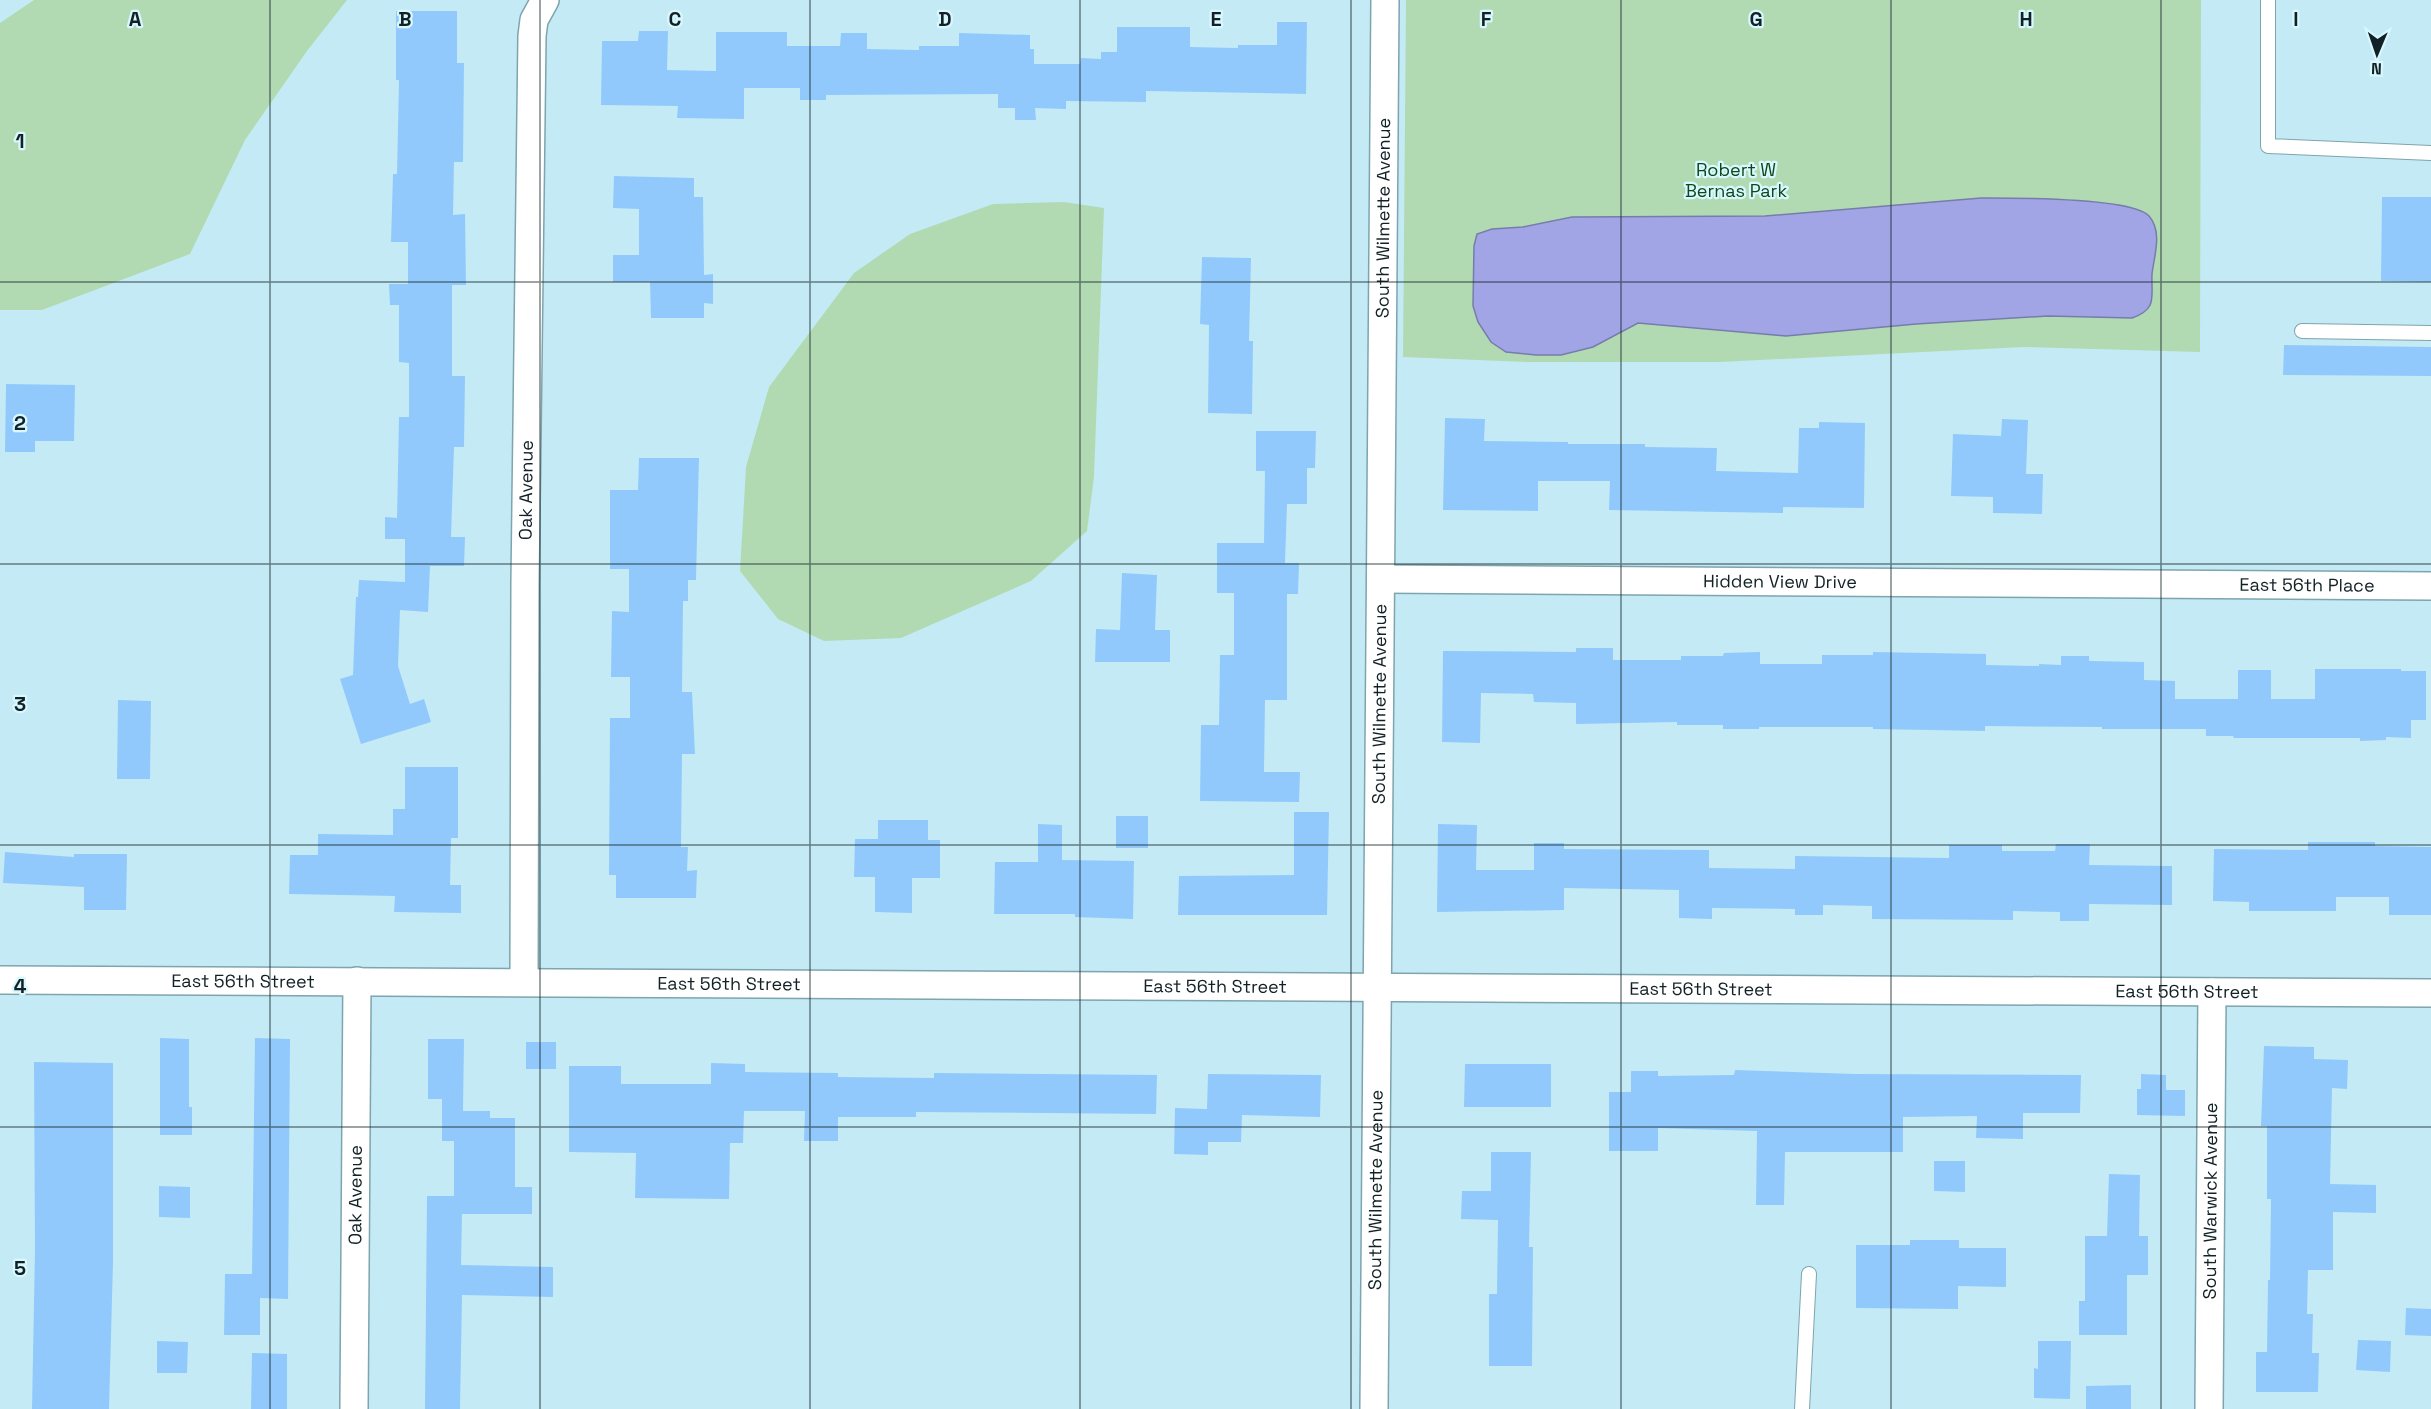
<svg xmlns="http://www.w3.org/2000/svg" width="2431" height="1409" viewBox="0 0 2431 1409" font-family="'Space Grotesk',sans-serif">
<rect width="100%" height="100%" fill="#c4ebf5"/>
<g fill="#b1dab3">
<path d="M 34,0 L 347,0 L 307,51 L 245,140 L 190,254 L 42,310 L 0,310 L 0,23 Z"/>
<path d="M 1406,0 L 2201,0 L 2200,352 L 2024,347 L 1720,362 L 1527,362 L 1403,357 Z"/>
<path d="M 1064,202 L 1104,208 L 1094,477 L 1087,531 L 1031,581 L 901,638 L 824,641 L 778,619 L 740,571 L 746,467 L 769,387 L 854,273 L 910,234 L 993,204 Z"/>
</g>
<path fill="#a1a5e5" stroke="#767dab" stroke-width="1.5" d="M 1981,198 C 2010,198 2132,197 2149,216 C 2163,232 2154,256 2152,274 C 2151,297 2158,309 2132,318 L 2048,316 L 1916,324 L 1786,336 L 1638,323 L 1593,347 L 1561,355 L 1536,355 L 1506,352 L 1491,342 L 1478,322 L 1473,306 L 1474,246 L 1477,234 L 1492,229 L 1523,227 L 1572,217 L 1765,216 Z"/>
<g fill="#92c9fc">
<path d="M 396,11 L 457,11 L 457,63 L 464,63 L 463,162 L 454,162 L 453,215 L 465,214 L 466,285 L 452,285 L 452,376 L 465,376 L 464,447 L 454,447 L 451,537 L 465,537 L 464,566 L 430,566 L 428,612 L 400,610 L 398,666 L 410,704 L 424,699 L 431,722 L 361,744 L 340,679 L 353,675 L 356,597 L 358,597 L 359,580 L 405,582 L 405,539 L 385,539 L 385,517 L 397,518 L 399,417 L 409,417 L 409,363 L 399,362 L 399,305 L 390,305 L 389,284 L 408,284 L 408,242 L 391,242 L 393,174 L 397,174 L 399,80 L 396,80 Z"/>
<path d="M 1277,22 L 1307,22 L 1306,94 L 1146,91 L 1146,102 L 1066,101 L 1066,109 L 1035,108 L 1036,120 L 1015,120 L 1015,108 L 998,108 L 998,94 L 826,95 L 826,100 L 800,100 L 800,88 L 744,88 L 744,119 L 677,118 L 678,106 L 601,105 L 602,41 L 638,41 L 639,31 L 668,31 L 667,70 L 716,71 L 716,32 L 787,32 L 787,46 L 840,46 L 841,33 L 867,33 L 867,49 L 919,50 L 919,46 L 959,46 L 959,33 L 1030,35 L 1030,49 L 1034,49 L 1034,64 L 1080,64 L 1081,58 L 1101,59 L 1101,52 L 1117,52 L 1117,27 L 1190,27 L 1190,47 L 1238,48 L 1238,45 L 1277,45 Z"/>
<path d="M 614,176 L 694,178 L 694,197 L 703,197 L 704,275 L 713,274 L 713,304 L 704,303 L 704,318 L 651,318 L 650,282 L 613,282 L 613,255 L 639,255 L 639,209 L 613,208 Z"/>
<path d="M 2382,197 L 2431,197 L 2431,282 L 2381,281 Z"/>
<path d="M 1202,257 L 1251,258 L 1249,341 L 1253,341 L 1252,414 L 1208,413 L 1209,325 L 1200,324 Z"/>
<path d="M 2284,345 L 2431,347 L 2431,376 L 2283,375 Z"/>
<path d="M 6,384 L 75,385 L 74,441 L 35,441 L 35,452 L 5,452 Z"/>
<path d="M 1445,418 L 1485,419 L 1484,441 L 1568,442 L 1568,444 L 1645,444 L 1645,447 L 1717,448 L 1716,471 L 1798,473 L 1799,428 L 1819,428 L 1819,422 L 1865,423 L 1864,508 L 1783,507 L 1783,513 L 1609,510 L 1610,481 L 1538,481 L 1538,511 L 1443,510 Z"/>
<path d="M 2002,419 L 2028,420 L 2026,474 L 2043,474 L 2042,514 L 1993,513 L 1993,497 L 1951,496 L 1953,434 L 2001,436 Z"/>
<path d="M 1256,431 L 1316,431 L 1315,468 L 1307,468 L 1307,504 L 1287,504 L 1285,563 L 1299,563 L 1298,594 L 1287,594 L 1287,700 L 1265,700 L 1264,772 L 1300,772 L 1299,802 L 1200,801 L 1201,725 L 1219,725 L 1220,655 L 1234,655 L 1234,593 L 1217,593 L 1217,543 L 1264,543 L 1265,471 L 1256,471 Z"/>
<path d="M 639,458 L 699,458 L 696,580 L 688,580 L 688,601 L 683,601 L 682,692 L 692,692 L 695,754 L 682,754 L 681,847 L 688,847 L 687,871 L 697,870 L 696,898 L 616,898 L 616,875 L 609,875 L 610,718 L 630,718 L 630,677 L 611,677 L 612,611 L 629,612 L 629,569 L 610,569 L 610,490 L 638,490 Z"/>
<path d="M 1122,573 L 1157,575 L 1155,630 L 1170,630 L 1170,662 L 1095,662 L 1096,629 L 1120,630 Z"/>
<path d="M 1576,648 L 1613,648 L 1613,660 L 1681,660 L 1681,656 L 1723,656 L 1724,653 L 1760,652 L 1760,664 L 1822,664 L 1822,655 L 1873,655 L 1873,652 L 1986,654 L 1986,665 L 2039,666 L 2039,664 L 2061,665 L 2061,656 L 2089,656 L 2089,661 L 2144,662 L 2144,680 L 2175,681 L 2175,699 L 2238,699 L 2238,670 L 2271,670 L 2271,699 L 2315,699 L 2315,669 L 2401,669 L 2401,671 L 2426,671 L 2426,720 L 2411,720 L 2411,738 L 2386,737 L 2386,740 L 2360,741 L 2360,738 L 2234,738 L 2233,736 L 2206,736 L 2206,729 L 2102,729 L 2102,727 L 1985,726 L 1985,731 L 1873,729 L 1873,727 L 1759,727 L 1759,729 L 1723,729 L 1723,725 L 1677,725 L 1677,722 L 1576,724 L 1576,703 L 1534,702 L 1533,694 L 1481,693 L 1480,743 L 1442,742 L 1443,651 L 1576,652 Z"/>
<path d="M 118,700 L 151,701 L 150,779 L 117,779 Z"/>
<path d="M 405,767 L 458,767 L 458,838 L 451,838 L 450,885 L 461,885 L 461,913 L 394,912 L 395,896 L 289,894 L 290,855 L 318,855 L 318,834 L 393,835 L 393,809 L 405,809 Z"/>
<path d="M 1294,812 L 1329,812 L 1327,915 L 1178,915 L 1179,876 L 1294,875 Z"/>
<rect x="1116" y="816" width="32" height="32"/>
<path d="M 878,820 L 928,820 L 928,840 L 940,840 L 940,878 L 912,878 L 912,913 L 875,912 L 875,877 L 854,877 L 855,839 L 878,839 Z"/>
<path d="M 1038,824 L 1062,825 L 1062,860 L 1134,861 L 1133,919 L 1075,917 L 1075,914 L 994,914 L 995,862 L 1038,862 Z"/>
<path d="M 1438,824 L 1477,825 L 1476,870 L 1534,870 L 1534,843 L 1564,843 L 1564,849 L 1709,850 L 1709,868 L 1795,869 L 1795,856 L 1949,858 L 1949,845 L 2002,845 L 2002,851 L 2055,851 L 2056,844 L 2090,844 L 2089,865 L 2172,866 L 2172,905 L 2089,904 L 2089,921 L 2060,921 L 2060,912 L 2013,911 L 2013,920 L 1872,919 L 1872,906 L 1823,905 L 1823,915 L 1795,915 L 1795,909 L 1712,908 L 1712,919 L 1679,918 L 1679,890 L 1564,888 L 1564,910 L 1437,912 Z"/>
<path d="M 2308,842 L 2375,842 L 2375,846 L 2431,847 L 2431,915 L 2389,915 L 2389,897 L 2336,897 L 2336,911 L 2249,911 L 2249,902 L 2213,901 L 2214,849 L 2308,850 Z"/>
<path d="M 5,852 L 74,857 L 74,854 L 127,854 L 126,910 L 84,910 L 84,887 L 3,883 Z"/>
<path d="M 160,1038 L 189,1039 L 189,1107 L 192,1107 L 192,1135 L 160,1135 Z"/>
<path d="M 255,1038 L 290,1039 L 288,1299 L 260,1298 L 260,1335 L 224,1335 L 225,1274 L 252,1274 Z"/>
<path d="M 428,1039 L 464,1039 L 463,1111 L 490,1111 L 490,1118 L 515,1118 L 515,1187 L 532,1187 L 532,1214 L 462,1214 L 461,1265 L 553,1267 L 553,1297 L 462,1295 L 460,1409 L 425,1409 L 427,1196 L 454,1196 L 454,1141 L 442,1141 L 442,1099 L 428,1099 Z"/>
<rect x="526" y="1042" width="30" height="27"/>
<path d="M 2264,1046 L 2314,1047 L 2314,1059 L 2348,1060 L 2347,1089 L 2332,1088 L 2330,1184 L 2376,1185 L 2376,1213 L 2333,1212 L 2333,1270 L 2308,1270 L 2307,1314 L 2313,1314 L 2312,1353 L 2319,1353 L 2318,1392 L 2256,1392 L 2256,1352 L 2267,1352 L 2268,1280 L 2270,1280 L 2271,1199 L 2267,1199 L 2267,1126 L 2261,1126 Z"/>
<path d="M 34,1062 L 113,1063 L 113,1262 L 109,1409 L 32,1409 L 35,1250 Z"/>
<path d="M 711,1063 L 745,1064 L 745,1072 L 838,1073 L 838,1077 L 934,1078 L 934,1073 L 1157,1075 L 1156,1114 L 916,1112 L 916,1117 L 838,1117 L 838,1141 L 804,1141 L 805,1111 L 744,1111 L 743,1143 L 730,1143 L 729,1199 L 635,1198 L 636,1153 L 569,1152 L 569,1066 L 621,1066 L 621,1084 L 711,1084 Z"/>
<path d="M 1465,1064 L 1551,1064 L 1551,1107 L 1464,1107 Z"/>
<path d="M 1735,1070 L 1855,1074 L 2081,1075 L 2080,1113 L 2023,1113 L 2023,1139 L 1976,1138 L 1977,1116 L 1903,1117 L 1903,1152 L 1785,1152 L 1784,1205 L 1756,1205 L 1757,1131 L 1658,1128 L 1658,1151 L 1609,1151 L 1609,1092 L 1631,1092 L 1631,1071 L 1658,1071 L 1658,1076 L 1734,1075 Z"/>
<path d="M 1208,1074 L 1321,1075 L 1320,1117 L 1242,1115 L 1241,1142 L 1208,1142 L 1208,1155 L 1174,1154 L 1175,1108 L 1207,1109 Z"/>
<path d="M 2141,1074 L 2166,1075 L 2166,1090 L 2185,1090 L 2185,1116 L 2137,1115 L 2137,1089 L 2141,1089 Z"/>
<path d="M 1491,1152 L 1531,1152 L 1529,1247 L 1533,1247 L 1532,1366 L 1489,1366 L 1489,1294 L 1497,1294 L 1498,1220 L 1461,1219 L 1462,1191 L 1491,1191 Z"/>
<path d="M 1934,1161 L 1965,1161 L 1965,1192 L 1934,1191 Z"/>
<path d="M 2109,1174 L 2140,1175 L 2139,1236 L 2148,1236 L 2148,1275 L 2127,1275 L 2127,1335 L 2079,1335 L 2079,1301 L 2085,1301 L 2085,1236 L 2107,1236 Z"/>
<path d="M 159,1186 L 190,1187 L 190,1218 L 159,1217 Z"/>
<path d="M 1910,1240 L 1959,1240 L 1959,1248 L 2006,1248 L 2006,1287 L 1958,1286 L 1958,1309 L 1856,1308 L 1856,1245 L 1910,1245 Z"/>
<path d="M 2406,1308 L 2431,1309 L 2431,1336 L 2405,1335 Z"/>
<path d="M 2358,1340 L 2391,1341 L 2390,1372 L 2356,1370 Z"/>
<path d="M 157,1341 L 188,1342 L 187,1373 L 157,1373 Z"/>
<path d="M 2038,1341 L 2071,1341 L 2070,1399 L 2034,1398 L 2034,1368 L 2038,1369 Z"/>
<path d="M 252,1353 L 287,1354 L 287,1409 L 251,1409 Z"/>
<path d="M 2131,1385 L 2131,1409 L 2086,1409 L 2086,1386 Z"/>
</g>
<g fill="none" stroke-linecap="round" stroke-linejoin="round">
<defs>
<g id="service">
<path d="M 2268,0 L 2268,146 L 2431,153"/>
<path d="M 2302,331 L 2431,333"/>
<path d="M 1802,1409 L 1809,1274"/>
</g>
<g id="minor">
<path id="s1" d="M 1381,579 L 2431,586"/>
<path id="s2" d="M 0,980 L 2431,993"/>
<path id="s3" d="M 524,982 L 525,584 L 532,36 L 534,20 L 545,0"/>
<path id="s4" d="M 354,1409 L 357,981"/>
<path id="s5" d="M 1374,1409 L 1385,0"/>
<path id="s6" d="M 2209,1409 L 2212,992"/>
</g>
</defs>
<use href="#service" stroke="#7ea4ad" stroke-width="16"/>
<use href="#minor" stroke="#7ea4ad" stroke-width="30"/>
<use href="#service" stroke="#fff" stroke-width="14"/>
<use href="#minor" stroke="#fff" stroke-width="27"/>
</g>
<path fill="none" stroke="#122125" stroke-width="1.5" stroke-opacity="0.55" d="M 270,0 L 270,1409M 540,0 L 540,1409M 810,0 L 810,1409M 1080,0 L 1080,1409M 1351,0 L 1351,1409M 1621,0 L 1621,1409M 1891,0 L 1891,1409M 2161,0 L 2161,1409M 0,282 L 2431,282M 0,564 L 2431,564M 0,845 L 2431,845M 0,1127 L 2431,1127"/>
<g text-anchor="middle" stroke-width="4.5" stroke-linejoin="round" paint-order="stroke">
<g font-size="18" fill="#0d4818" stroke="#d8f7ff">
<text x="1736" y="176">Robert W<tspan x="1736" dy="21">Bernas Park</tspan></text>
</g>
<g font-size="18" fill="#122125" stroke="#d8f7ff">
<text dy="6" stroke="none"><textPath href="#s5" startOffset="1191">South Wilmette Avenue</textPath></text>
<text dy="6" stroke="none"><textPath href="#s3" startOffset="492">Oak Avenue</textPath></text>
<text dy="6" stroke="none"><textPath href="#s1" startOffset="399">Hidden View Drive</textPath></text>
<text dy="6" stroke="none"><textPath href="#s1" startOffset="926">East 56th Place</textPath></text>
<text dy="6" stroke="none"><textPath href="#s5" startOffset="705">South Wilmette Avenue</textPath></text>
<text dy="6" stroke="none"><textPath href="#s2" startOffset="243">East 56th Street</textPath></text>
<text dy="6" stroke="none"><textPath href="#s2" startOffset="729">East 56th Street</textPath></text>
<text dy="6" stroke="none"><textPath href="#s2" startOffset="1215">East 56th Street</textPath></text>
<text dy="6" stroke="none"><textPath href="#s2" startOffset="1701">East 56th Street</textPath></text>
<text dy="6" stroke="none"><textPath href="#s2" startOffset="2187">East 56th Street</textPath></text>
<text dy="6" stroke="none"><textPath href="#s5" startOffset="219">South Wilmette Avenue</textPath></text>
<text dy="6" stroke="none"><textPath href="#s4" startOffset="214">Oak Avenue</textPath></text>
<text dy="6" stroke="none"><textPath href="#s6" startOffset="208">South Warwick Avenue</textPath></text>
</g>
</g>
<g font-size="20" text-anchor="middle" font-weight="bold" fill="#122125" stroke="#d8f7ff" stroke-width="4.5" stroke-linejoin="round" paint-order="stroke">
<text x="135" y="26">A</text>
<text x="405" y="26">B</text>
<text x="675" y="26">C</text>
<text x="945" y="26">D</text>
<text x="1216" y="26">E</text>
<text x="1486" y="26">F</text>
<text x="1756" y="26">G</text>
<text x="2026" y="26">H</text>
<text x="2296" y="26">I</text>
<text x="20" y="148">1</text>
<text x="20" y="430">2</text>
<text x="20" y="711">3</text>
<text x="20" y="993">4</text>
<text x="20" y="1275">5</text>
</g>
<g transform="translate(2377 54) rotate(182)" stroke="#d8f7ff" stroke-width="4.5" paint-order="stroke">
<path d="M0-4.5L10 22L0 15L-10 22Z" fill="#122125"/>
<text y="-9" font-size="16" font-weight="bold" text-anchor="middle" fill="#122125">N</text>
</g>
</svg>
